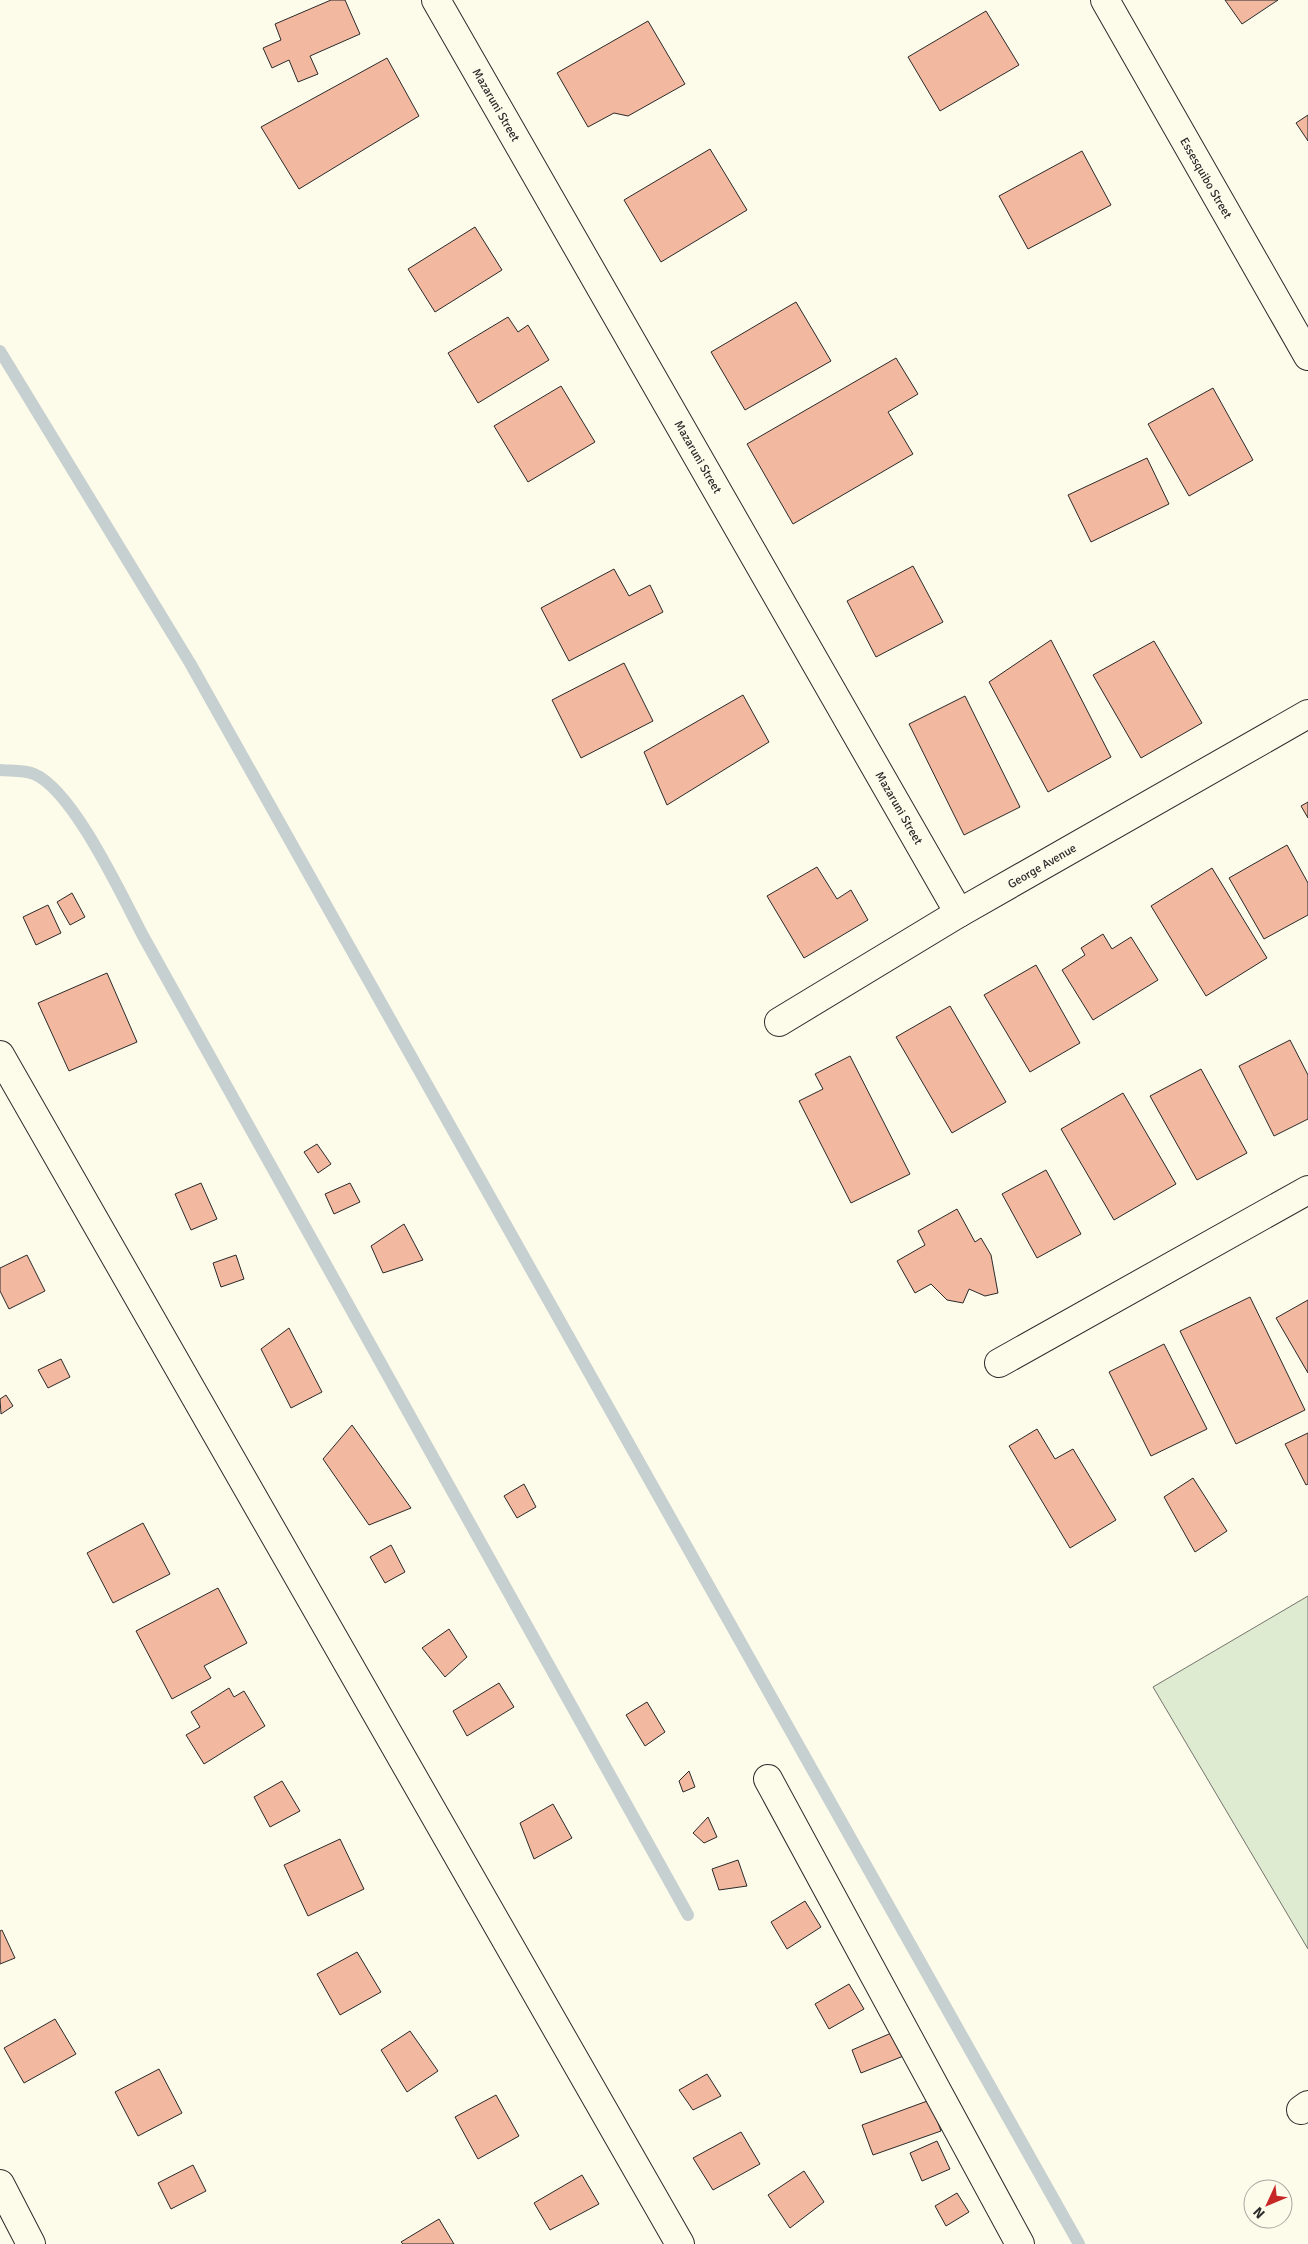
<svg xmlns="http://www.w3.org/2000/svg" width="1308" height="2244" viewBox="0 0 1308 2244" font-family="Signika,sans-serif">
<rect width="100%" height="100%" fill="#fdfbea"/>
<path fill="#deebd1" stroke="#74746e" d="M 1308,1596 L 1308,1949 L 1153,1687 Z"/>
<g fill="none" stroke-linecap="round" stroke-linejoin="round">
<g stroke="#c7d0d0" stroke-width="12">
<path d="M 0,351 L 190,663 L 1079,2244"/>
<path d="M 0,770 C 10,771 25,770 34,774 C 73,790 122,896 142,934 L 688,1915"/>
</g>
</g>
<g fill="#f2b8a0" stroke="#2b2b2b">
<path d="M 331,0 L 345,0 L 360,34 L 310,56 L 318,74 L 298,82 L 289,60 L 272,68 L 263,48 L 281,40 L 275,24 Z"/>
<path d="M 1225,0 L 1278,0 L 1242,24 Z"/>
<path d="M 986,11 L 1019,65 L 940,111 L 908,57 Z"/>
<path d="M 648,21 L 685,84 L 628,116 L 614,113 L 588,127 L 557,73 Z"/>
<path d="M 387,58 L 419,116 L 299,189 L 261,127 Z"/>
<path d="M 1308,115 L 1308,141 L 1296,123 Z"/>
<path d="M 710,149 L 747,210 L 661,262 L 624,200 Z"/>
<path d="M 1082,151 L 1111,205 L 1028,249 L 999,196 Z"/>
<path d="M 475,227 L 502,270 L 435,312 L 408,269 Z"/>
<path d="M 796,302 L 831,361 L 745,410 L 711,352 Z"/>
<path d="M 508,317 L 518,332 L 528,325 L 549,360 L 478,403 L 448,353 Z"/>
<path d="M 896,358 L 918,394 L 888,412 L 913,454 L 793,524 L 747,444 Z"/>
<path d="M 561,386 L 595,442 L 528,482 L 494,426 Z"/>
<path d="M 1213,388 L 1253,460 L 1189,496 L 1148,424 Z"/>
<path d="M 1147,458 L 1169,504 L 1091,542 L 1068,495 Z"/>
<path d="M 913,566 L 943,622 L 876,657 L 847,601 Z"/>
<path d="M 614,569 L 629,596 L 650,585 L 663,612 L 569,661 L 541,608 Z"/>
<path d="M 1051,640 L 1111,757 L 1048,792 L 989,682 Z"/>
<path d="M 1154,641 L 1202,723 L 1141,758 L 1093,675 Z"/>
<path d="M 624,663 L 653,721 L 581,758 L 552,700 Z"/>
<path d="M 743,695 L 769,742 L 667,805 L 644,752 Z"/>
<path d="M 965,696 L 1020,807 L 964,835 L 909,724 Z"/>
<path d="M 1308,802 L 1308,818 L 1301,806 Z"/>
<path d="M 1287,845 L 1308,883 L 1308,915 L 1264,939 L 1229,878 Z"/>
<path d="M 817,867 L 837,899 L 851,890 L 868,920 L 804,958 L 767,896 Z"/>
<path d="M 1212,868 L 1267,958 L 1206,996 L 1151,906 Z"/>
<path d="M 72,893 L 85,917 L 70,925 L 57,902 Z"/>
<path d="M 48,905 L 61,933 L 36,945 L 23,917 Z"/>
<path d="M 1103,934 L 1112,949 L 1131,937 L 1158,980 L 1093,1020 L 1062,970 L 1085,955 L 1081,948 Z"/>
<path d="M 1036,965 L 1080,1043 L 1030,1072 L 984,995 Z"/>
<path d="M 107,973 L 137,1042 L 69,1071 L 38,1003 Z"/>
<path d="M 950,1006 L 1006,1102 L 952,1133 L 896,1037 Z"/>
<path d="M 1290,1040 L 1308,1075 L 1308,1119 L 1274,1136 L 1239,1066 Z"/>
<path d="M 850,1056 L 910,1174 L 851,1203 L 799,1101 L 823,1089 L 815,1074 Z"/>
<path d="M 1201,1069 L 1247,1153 L 1197,1180 L 1150,1096 Z"/>
<path d="M 1123,1093 L 1176,1184 L 1114,1220 L 1061,1129 Z"/>
<path d="M 317,1144 L 331,1164 L 318,1173 L 304,1152 Z"/>
<path d="M 1046,1170 L 1081,1234 L 1037,1258 L 1002,1194 Z"/>
<path d="M 201,1183 L 217,1219 L 191,1230 L 175,1194 Z"/>
<path d="M 350,1183 L 360,1202 L 334,1214 L 325,1194 Z"/>
<path d="M 957,1209 L 975,1242 L 981,1238 L 991,1255 L 998,1293 L 985,1296 L 969,1289 L 963,1303 L 947,1300 L 931,1284 L 915,1293 L 897,1261 L 925,1245 L 918,1231 Z"/>
<path d="M 404,1224 L 423,1260 L 383,1273 L 371,1246 Z"/>
<path d="M 27,1255 L 45,1291 L 9,1309 L 0,1291 L 0,1268 Z"/>
<path d="M 236,1255 L 244,1279 L 221,1287 L 213,1263 Z"/>
<path d="M 1250,1297 L 1305,1410 L 1236,1444 L 1180,1331 Z"/>
<path d="M 1308,1300 L 1308,1373 L 1276,1318 Z"/>
<path d="M 289,1328 L 322,1392 L 291,1408 L 261,1349 Z"/>
<path d="M 1164,1344 L 1207,1429 L 1151,1456 L 1109,1372 Z"/>
<path d="M 61,1359 L 70,1377 L 48,1388 L 38,1370 Z"/>
<path d="M 6,1395 L 13,1406 L 1,1414 L 0,1399 Z"/>
<path d="M 352,1425 L 411,1508 L 369,1525 L 323,1459 Z"/>
<path d="M 1037,1429 L 1055,1459 L 1073,1449 L 1116,1520 L 1070,1548 L 1009,1446 Z"/>
<path d="M 1308,1433 L 1308,1484 L 1306,1485 L 1285,1444 Z"/>
<path d="M 1193,1478 L 1227,1531 L 1195,1552 L 1164,1497 Z"/>
<path d="M 524,1484 L 536,1507 L 517,1518 L 504,1496 Z"/>
<path d="M 143,1523 L 170,1574 L 113,1603 L 87,1553 Z"/>
<path d="M 391,1545 L 405,1572 L 385,1583 L 370,1557 Z"/>
<path d="M 218,1588 L 247,1643 L 204,1666 L 211,1678 L 172,1699 L 136,1631 Z"/>
<path d="M 449,1629 L 467,1657 L 445,1677 L 422,1648 Z"/>
<path d="M 499,1683 L 514,1707 L 467,1736 L 453,1711 Z"/>
<path d="M 229,1688 L 234,1697 L 244,1691 L 265,1726 L 204,1764 L 186,1735 L 200,1727 L 191,1712 Z"/>
<path d="M 647,1702 L 665,1732 L 645,1746 L 626,1715 Z"/>
<path d="M 689,1771 L 695,1787 L 683,1792 L 679,1781 Z"/>
<path d="M 282,1781 L 300,1811 L 270,1827 L 254,1797 Z"/>
<path d="M 553,1804 L 572,1838 L 534,1859 L 520,1823 Z"/>
<path d="M 708,1817 L 717,1837 L 704,1843 L 693,1833 Z"/>
<path d="M 340,1839 L 364,1889 L 308,1916 L 284,1865 Z"/>
<path d="M 738,1860 L 747,1886 L 719,1890 L 712,1869 Z"/>
<path d="M 805,1901 L 821,1927 L 787,1949 L 771,1922 Z"/>
<path d="M 2,1930 L 15,1958 L 0,1964 L 0,1931 Z"/>
<path d="M 357,1952 L 381,1992 L 340,2015 L 317,1974 Z"/>
<path d="M 849,1984 L 864,2009 L 829,2029 L 815,2004 Z"/>
<path d="M 55,2019 L 76,2054 L 24,2083 L 4,2048 Z"/>
<path d="M 410,2031 L 438,2071 L 407,2092 L 381,2050 Z"/>
<path d="M 896,2031 L 906,2055 L 861,2073 L 852,2050 Z"/>
<path d="M 159,2069 L 182,2113 L 138,2136 L 115,2092 Z"/>
<path d="M 707,2074 L 721,2096 L 693,2110 L 679,2090 Z"/>
<path d="M 496,2095 L 519,2136 L 478,2159 L 455,2117 Z"/>
<path d="M 930,2100 L 941,2131 L 873,2155 L 862,2125 Z"/>
<path d="M 741,2132 L 760,2164 L 713,2190 L 693,2158 Z"/>
<path d="M 937,2141 L 950,2169 L 922,2181 L 910,2153 Z"/>
<path d="M 193,2165 L 206,2191 L 171,2209 L 158,2183 Z"/>
<path d="M 804,2171 L 824,2202 L 790,2228 L 768,2195 Z"/>
<path d="M 582,2175 L 599,2204 L 550,2230 L 534,2203 Z"/>
<path d="M 957,2193 L 969,2212 L 946,2226 L 935,2206 Z"/>
<path d="M 439,2219 L 454,2244 L 403,2244 L 401,2242 Z"/>
</g>
<g fill="none" stroke-linecap="round" stroke-linejoin="round">
<defs>
<g id="minor">
<path d="M 436,0 L 959,913"/>
<path d="M 1105,0 L 1308,356"/>
<path d="M 779,1022 L 959,913 L 1308,714"/>
<path d="M 0,1055 L 680,2244"/>
<path d="M 999,1363 L 1308,1190"/>
<path d="M 768,1779 L 1020,2244"/>
<path d="M 1301,2110 L 1308,2105"/>
<path d="M 0,2184 L 31,2244"/>
</g>
</defs>
<use href="#minor" stroke="#2b2b2b" stroke-width="30"/>
<use href="#minor" stroke="#fdfbea" stroke-width="28"/>
</g>
<g text-anchor="middle" stroke-width="4" stroke-linejoin="round" paint-order="stroke">
<g font-size="12" fill="#2b2b2b" stroke="#fdfbea">
<text transform="translate(496 105) rotate(60)" y="4">Mazaruni Street</text>
<text transform="translate(1206 178) rotate(60)" y="4">Essesquibo Street</text>
<text transform="translate(698 457) rotate(60)" y="4">Mazaruni Street</text>
<text transform="translate(899 808) rotate(60)" y="4">Mazaruni Street</text>
<text transform="translate(1042 866) rotate(-30)" y="4">George Avenue</text>
</g>
</g>
<g transform="translate(1268 2204) rotate(226)"><circle r="24" fill="#fdfbea" stroke="#a9a89e"/>
<path d="M0-4L9 19L0 12L-9 19Z" fill="#c62828"/>
<text y="-8" font-size="14" font-weight="bold" text-anchor="middle" fill="#2b2b2b">N</text>
</g>
</svg>
